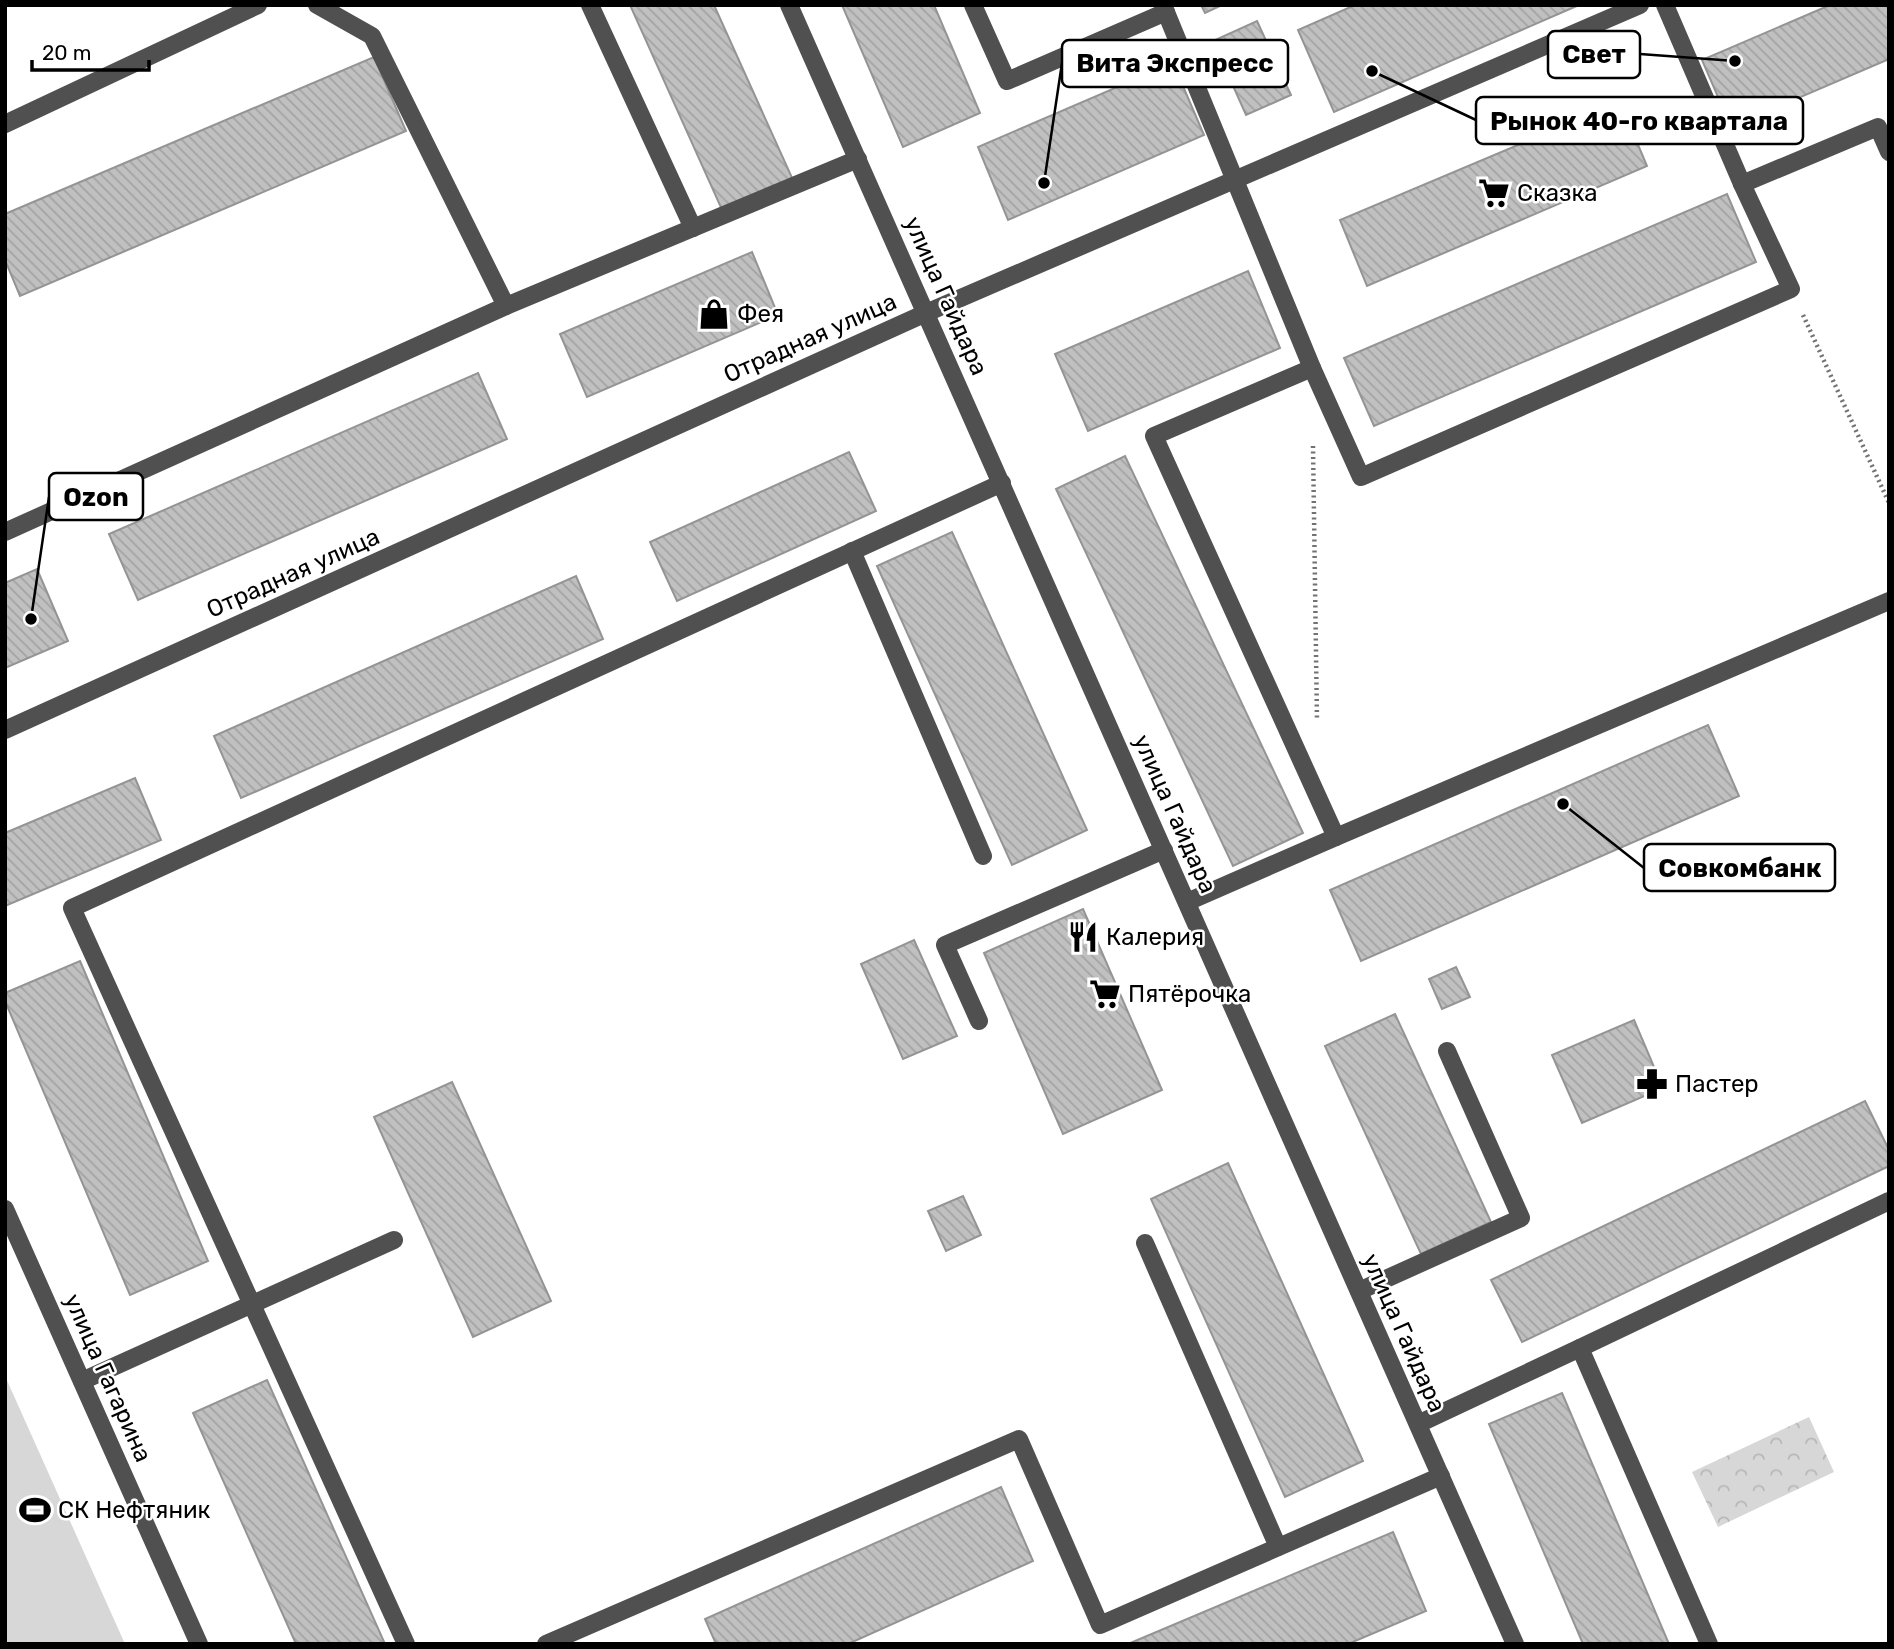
<svg xmlns="http://www.w3.org/2000/svg" width="1894" height="1649" viewBox="0 0 1894 1649" font-family="Rubik,sans-serif">
<defs>
<pattern id="forest-crowns" width="20" height="18" patternUnits="userSpaceOnUse" patternTransform="scale(1.75)"><rect width="20" height="18" fill="#d7d7d7"/><path d="M2 6a3 3 0 1 1 6 0M12 15a3 3 0 1 1 6 0" fill="none" stroke="#b7b7b7"/></pattern>
<pattern id="building-back-hatch" width="6" height="6" patternUnits="userSpaceOnUse" patternTransform="scale(1.75)"><rect width="6" height="6" fill="#c0c0c0"/><path d="M-1 5l2 2M0 0l6 6M5-1l2 2" fill="none" stroke="#a3a3a3"/></pattern>
</defs>
<rect width="100%" height="100%" fill="#fff"/>
<path fill="url(#forest-crowns)" d="M 1809,1417 L 1834,1472 L 1718,1527 L 1692,1472 Z"/>
<path fill="#d7d7d7" d="M 5,1376 L 125,1644 L 5,1644 Z"/>
<g fill="url(#building-back-hatch)" stroke="#949494" stroke-width="2">
<path d="M 630,5 L 714,5 L 793,180 L 723,212 Z"/>
<path d="M 842,5 L 934,5 L 980,113 L 903,147 Z"/>
<path d="M 1201,5 L 1222,5 L 1205,13 Z"/>
<path d="M 1355,5 L 1579,5 L 1334,112 L 1298,30 Z"/>
<path d="M 1830,5 L 1889,5 L 1889,59 L 1731,127 L 1702,60 Z"/>
<path d="M 1257,21 L 1291,95 L 1246,115 L 1213,41 Z"/>
<path d="M 374,57 L 406,131 L 20,296 L 5,260 L 5,214 Z"/>
<path d="M 1173,63 L 1204,135 L 1008,220 L 978,147 Z"/>
<path d="M 1620,102 L 1647,166 L 1367,286 L 1340,220 Z"/>
<path d="M 1727,194 L 1756,262 L 1374,426 L 1344,358 Z"/>
<path d="M 752,252 L 778,315 L 587,397 L 560,334 Z"/>
<path d="M 1248,271 L 1280,348 L 1088,431 L 1055,354 Z"/>
<path d="M 478,373 L 507,439 L 138,600 L 109,534 Z"/>
<path d="M 849,452 L 876,511 L 677,601 L 650,542 Z"/>
<path d="M 1125,456 L 1303,833 L 1233,866 L 1056,489 Z"/>
<path d="M 952,532 L 1087,830 L 1012,865 L 877,566 Z"/>
<path d="M 37,569 L 68,641 L 5,668 L 5,583 Z"/>
<path d="M 576,576 L 603,639 L 241,798 L 214,736 Z"/>
<path d="M 1708,725 L 1739,796 L 1361,961 L 1330,890 Z"/>
<path d="M 135,778 L 161,840 L 5,906 L 5,833 Z"/>
<path d="M 1083,909 L 1162,1090 L 1063,1134 L 984,953 Z"/>
<path d="M 914,940 L 957,1036 L 903,1059 L 861,964 Z"/>
<path d="M 80,961 L 208,1261 L 130,1295 L 5,1001 L 5,993 Z"/>
<path d="M 1456,967 L 1470,997 L 1442,1009 L 1429,979 Z"/>
<path d="M 1395,1014 L 1491,1222 L 1421,1254 L 1325,1046 Z"/>
<path d="M 1634,1020 L 1663,1088 L 1582,1123 L 1552,1055 Z"/>
<path d="M 452,1082 L 551,1301 L 473,1337 L 374,1117 Z"/>
<path d="M 1865,1101 L 1889,1150 L 1889,1166 L 1522,1342 L 1491,1280 Z"/>
<path d="M 1228,1163 L 1363,1461 L 1285,1497 L 1151,1199 Z"/>
<path d="M 963,1196 L 981,1235 L 946,1251 L 928,1211 Z"/>
<path d="M 267,1380 L 385,1644 L 296,1644 L 193,1413 Z"/>
<path d="M 1562,1393 L 1669,1644 L 1583,1644 L 1489,1424 Z"/>
<path d="M 1001,1487 L 1033,1561 L 848,1644 L 716,1644 L 705,1619 Z"/>
<path d="M 1393,1532 L 1426,1611 L 1348,1644 L 1128,1644 Z"/>
</g>
<g fill="none" stroke-linecap="round" stroke-linejoin="round">
<g stroke="#727272" stroke-width="4.5" stroke-dasharray="2 3.5" stroke-linecap="butt">
<path d="M 1803,315 L 1889,503"/>
<path d="M 1313,446 L 1317,721"/>
</g>
<g stroke="#505050" stroke-width="18">
<path d="M 317,5 L 372,36 L 506,306 L 858,159"/>
<path d="M 590,5 L 693,228"/>
<path d="M 789,5 L 1515,1644"/>
<path d="M 973,5 L 1007,81 L 1166,12"/>
<path d="M 1163,5 L 1312,368"/>
<path d="M 1665,5 L 1742,184"/>
<path d="M 5,124 L 258,5"/>
<path d="M 5,532 L 506,306"/>
<path d="M 852,551 L 983,856"/>
<path d="M 5,730 L 926,313 L 1640,5"/>
<path d="M 1336,837 L 1889,601"/>
<path d="M 1187,902 L 1336,837 L 1154,436 L 1312,368 L 1361,477 L 1791,289 L 1742,184 L 1878,127 L 1889,152"/>
<path d="M 979,1021 L 945,945 L 1164,850"/>
<path d="M 5,1209 L 199,1644"/>
<path d="M 1145,1243 L 1278,1547"/>
<path d="M 1359,1291 L 1521,1218 L 1447,1051"/>
<path d="M 1580,1348 L 1889,1201"/>
<path d="M 82,1381 L 394,1240"/>
<path d="M 1418,1424 L 1580,1348 L 1709,1644"/>
<path d="M 406,1644 L 72,908 L 1002,483"/>
<path d="M 546,1644 L 1019,1439 L 1100,1625 L 1441,1476"/>
</g>
</g>
<defs>
<symbol id="supermarket-bare" viewBox="-9 -9 18 18"><path d="M-6-5.5h2.5l.6 2H6L4.5 2H-2.5L-4.4-4H-6ZM-1.5 3.2a1.3 1.3 0 1 0 .1 0ZM3 3.2a1.3 1.3 0 1 0 .1 0Z" fill="#000" stroke="#fff" stroke-width="2.5" paint-order="stroke"/></symbol>
<symbol id="shop-bare" viewBox="-9 -9 18 18"><path d="M-5-2.5h2.3a2.7 3.5 0 0 1 5.4 0H5L5.5 6h-11ZM-1.5-2.5h3a1.5 2.3 0 0 0-3 0Z" fill="#000" stroke="#fff" stroke-width="2.5" paint-order="stroke"/></symbol>
<symbol id="restaurant-bare" viewBox="-9 -9 18 18"><path d="M-5-6h1v4h1v-4h1v4h1v-4h1v5L-1.5 .5V6h-2V.5L-5-1ZM5-6V6H3V1.5H1.5Q1.5-4 5-6Z" fill="#000" stroke="#fff" stroke-width="2.5" paint-order="stroke"/></symbol>
<symbol id="pharmacy-bare" viewBox="-9 -9 18 18"><path d="M-2-6h4v4h4v4h-4v4h-4v-4h-4v-4h4Z" fill="#000" stroke="#fff" stroke-width="2.5" paint-order="stroke"/></symbol>
<symbol id="stadium-bare" viewBox="-9 -9 18 18"><path d="M0-5a6.5 5 0 1 0 0 10a6.5 5 0 1 0 0-10ZM-3.5-1.8h7v3.6h-7Z" fill="#000" stroke="#fff" stroke-width="2.5" paint-order="stroke"/></symbol>
</defs>
<g fill-rule="evenodd">
<use href="#supermarket-bare" x="1472" y="171" width="44" height="44"/>
<use href="#shop-bare" x="692" y="292" width="44" height="44"/>
<use href="#restaurant-bare" x="1061" y="915" width="44" height="44"/>
<use href="#supermarket-bare" x="1083" y="972" width="44" height="44"/>
<use href="#pharmacy-bare" x="1630" y="1062" width="44" height="44"/>
<use href="#stadium-bare" x="13" y="1488" width="44" height="44"/>
</g>
<g text-anchor="middle" stroke-width="5" stroke-linejoin="round" paint-order="stroke">
<g font-size="24" fill="#000" stroke="#fff" text-anchor="start">
<text x="1517" y="201">Сказка</text>
<text x="737" y="322">Фея</text>
<text x="1106" y="945">Калерия</text>
<text x="1128" y="1002">Пятёрочка</text>
<text x="1675" y="1092">Пастер</text>
<text x="58" y="1518">СК Нефтяник</text>
</g>
<g font-size="24" fill="#000" stroke="#fff">
<text transform="translate(946 296) rotate(66)" y="8">улица Гайдара</text>
<text transform="translate(810 338) rotate(-24)" y="8">Отрадная улица</text>
<text transform="translate(293 573) rotate(-24)" y="8">Отрадная улица</text>
<text transform="translate(1175 814) rotate(66)" y="8">улица Гайдара</text>
<text transform="translate(1404 1333) rotate(66)" y="8">улица Гайдара</text>
<text transform="translate(108 1378) rotate(66)" y="8">улица Гагарина</text>
</g>
</g>
<path fill="none" stroke="#000" stroke-width="2.5" d="M1735 61L1640 54M1044 183L1062 63M1372 71L1476 120M31 619L49 497M1563 804L1644 868"/>
<g fill="#000" stroke="#fff" stroke-width="2.5">
<circle cx="1735" cy="61" r="7"/>
<circle cx="1044" cy="183" r="7"/>
<circle cx="1372" cy="71" r="7"/>
<circle cx="31" cy="619" r="7"/>
<circle cx="1563" cy="804" r="7"/>
</g>
<g fill="#fff" stroke="#000" stroke-width="2.5">
<rect x="1548" y="31" width="92" height="47" rx="7"/>
<rect x="1062" y="40" width="226" height="47" rx="7"/>
<rect x="1476" y="97" width="327" height="47" rx="7"/>
<rect x="49" y="473" width="94" height="47" rx="7"/>
<rect x="1644" y="844" width="191" height="47" rx="7"/>
</g>
<g font-size="26" text-anchor="middle" font-weight="bold" fill="#000">
<text x="1594" y="63">Свет</text>
<text x="1175" y="72">Вита Экспресс</text>
<text x="1639" y="130">Рынок 40-го квартала</text>
<text x="96" y="506">Ozon</text>
<text x="1740" y="877">Совкомбанк</text>
</g>
<rect width="1894" height="1649" fill="none" stroke="#000000" stroke-width="14"/>
<path d="M32 60v10h117v-10" fill="none" stroke="#000000" stroke-width="3.5"/>
<text x="42" y="60" font-size="21" fill="#000000" stroke="#ffffff" stroke-width="5" paint-order="stroke">20 m</text>
</svg>
